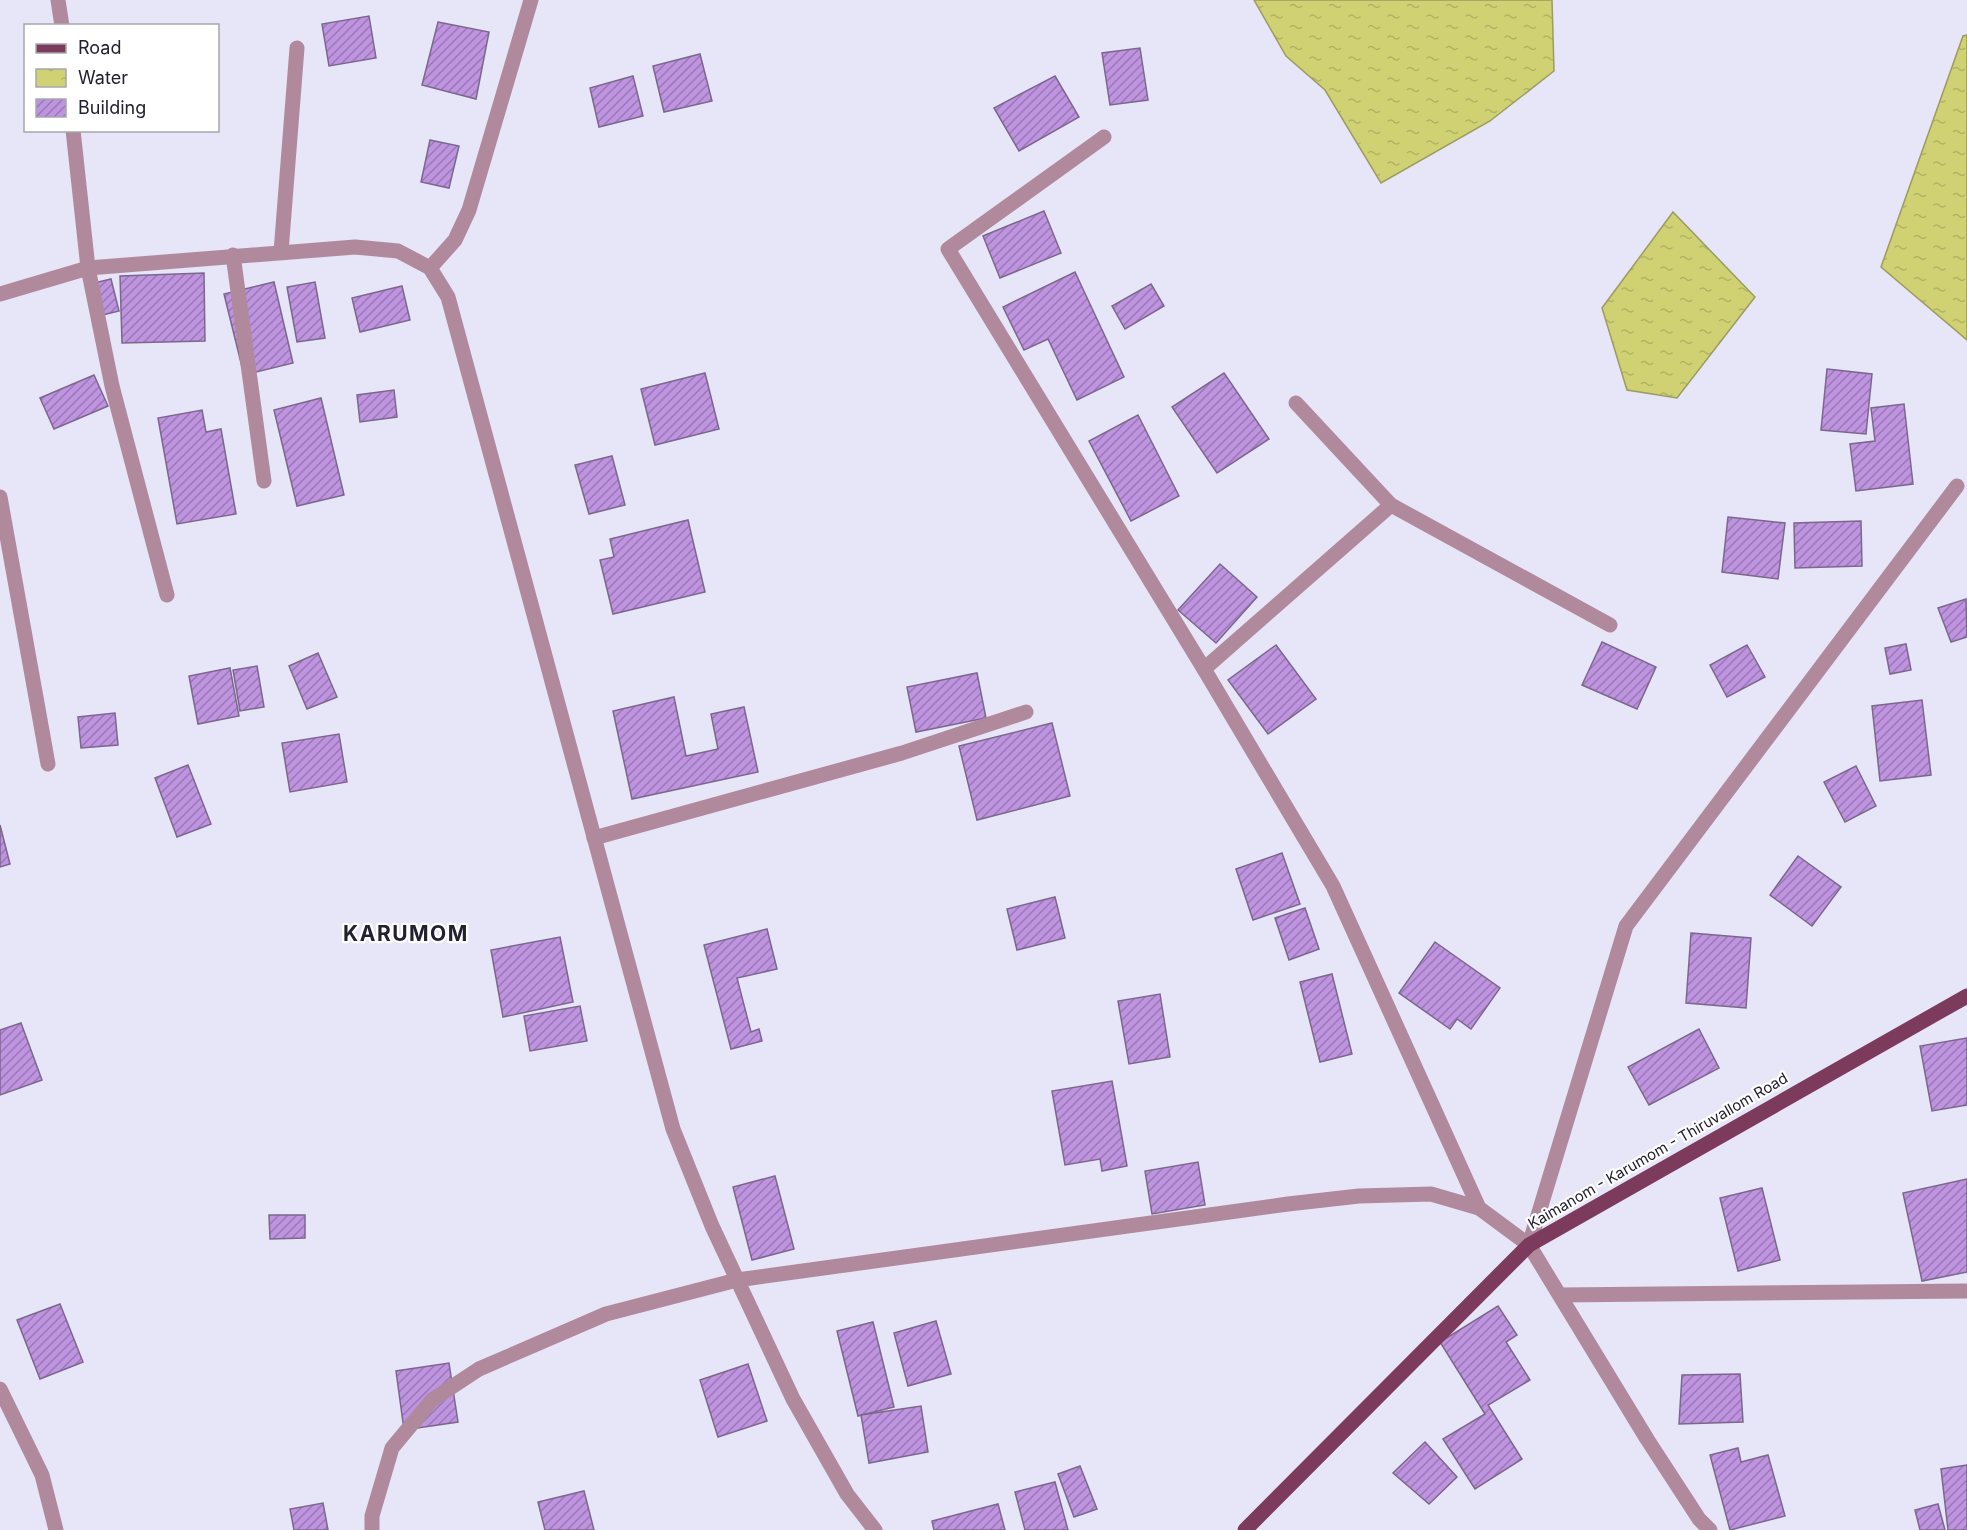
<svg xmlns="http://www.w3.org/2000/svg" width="1967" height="1530" viewBox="0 0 1967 1530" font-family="Inter,sans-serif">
<defs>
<pattern id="water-ripples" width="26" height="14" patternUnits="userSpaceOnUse" patternTransform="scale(1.5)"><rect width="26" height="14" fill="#cfd173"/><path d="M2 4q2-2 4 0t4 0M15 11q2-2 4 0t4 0" fill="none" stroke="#b1b364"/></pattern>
<pattern id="building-hatch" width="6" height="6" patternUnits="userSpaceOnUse" patternTransform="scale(1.5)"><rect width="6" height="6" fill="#be93df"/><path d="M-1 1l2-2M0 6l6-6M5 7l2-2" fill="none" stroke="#9a78b5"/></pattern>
</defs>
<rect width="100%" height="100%" fill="#e7e5f8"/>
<g fill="url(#water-ripples)" stroke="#9b9c5f" stroke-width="1.5">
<path d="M 1254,0 L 1552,0 L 1554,71 L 1490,121 L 1381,183 L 1325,90 L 1286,56 Z"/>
<path d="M 1967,35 L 1967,340 L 1881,267 L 1963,36 Z"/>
<path d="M 1673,212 L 1755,297 L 1677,398 L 1627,390 L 1602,308 Z"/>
</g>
<g fill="url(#building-hatch)" stroke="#7c678c" stroke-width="1.5">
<path d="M 369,16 L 376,58 L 329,66 L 322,24 Z"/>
<path d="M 438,22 L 489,32 L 476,99 L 422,85 Z"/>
<path d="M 1140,48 L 1148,100 L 1110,105 L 1102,53 Z"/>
<path d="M 700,54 L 712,101 L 664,112 L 653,66 Z"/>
<path d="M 633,76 L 643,116 L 599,127 L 590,88 Z"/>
<path d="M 1055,76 L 1079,117 L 1019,151 L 994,108 Z"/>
<path d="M 430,140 L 459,146 L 449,188 L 421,182 Z"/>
<path d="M 1044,211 L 1061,253 L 1000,278 L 983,236 Z"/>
<path d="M 1075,272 L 1124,377 L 1077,400 L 1048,339 L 1024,350 L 1003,307 Z"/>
<path d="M 204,273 L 205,341 L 122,343 L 120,276 Z"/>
<path d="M 111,279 L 119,311 L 94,317 L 86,285 Z"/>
<path d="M 274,282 L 293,363 L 244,375 L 224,294 Z"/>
<path d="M 315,282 L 325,338 L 297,342 L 287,287 Z"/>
<path d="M 1151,284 L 1164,306 L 1125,329 L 1112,306 Z"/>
<path d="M 402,286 L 410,320 L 360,332 L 352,298 Z"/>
<path d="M 1827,369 L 1872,374 L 1866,434 L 1821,430 Z"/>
<path d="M 705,373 L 719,429 L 655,445 L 641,389 Z"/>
<path d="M 1224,373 L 1269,439 L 1217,473 L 1172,407 Z"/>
<path d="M 94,375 L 108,406 L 54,429 L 40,398 Z"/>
<path d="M 394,390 L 397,417 L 360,422 L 357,395 Z"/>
<path d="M 321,398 L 344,495 L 297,506 L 274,410 Z"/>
<path d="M 1904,404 L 1913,484 L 1856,491 L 1850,444 L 1875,441 L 1871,408 Z"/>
<path d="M 202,410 L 206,432 L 221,429 L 236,514 L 177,524 L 158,418 Z"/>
<path d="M 1138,415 L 1179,496 L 1131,521 L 1089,441 Z"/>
<path d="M 612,456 L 625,505 L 589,514 L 575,465 Z"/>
<path d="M 1728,517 L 1785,523 L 1778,579 L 1722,572 Z"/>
<path d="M 688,520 L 705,592 L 613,614 L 600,560 L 614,557 L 610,539 Z"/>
<path d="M 1861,521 L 1862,566 L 1795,568 L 1794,523 Z"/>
<path d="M 1220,564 L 1257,597 L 1216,643 L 1178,610 Z"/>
<path d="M 1966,599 L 1967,637 L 1951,642 L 1938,608 Z"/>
<path d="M 1602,642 L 1656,667 L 1637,709 L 1582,685 Z"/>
<path d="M 1906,644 L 1911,670 L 1890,674 L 1885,648 Z"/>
<path d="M 1276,645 L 1316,699 L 1268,734 L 1228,680 Z"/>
<path d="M 1747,645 L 1765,677 L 1727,697 L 1710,665 Z"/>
<path d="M 318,653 L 337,697 L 307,709 L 289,666 Z"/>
<path d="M 257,666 L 264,707 L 240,711 L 233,670 Z"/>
<path d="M 230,668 L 239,716 L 198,724 L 189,676 Z"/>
<path d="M 977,673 L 986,718 L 916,732 L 907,687 Z"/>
<path d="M 674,697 L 686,756 L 718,749 L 711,714 L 744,707 L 758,772 L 632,799 L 613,711 Z"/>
<path d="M 1922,700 L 1931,775 L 1880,781 L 1872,706 Z"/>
<path d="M 115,713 L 118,745 L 81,748 L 78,717 Z"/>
<path d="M 1052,723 L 1070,796 L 977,820 L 959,746 Z"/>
<path d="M 339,734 L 347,782 L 290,792 L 282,743 Z"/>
<path d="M 188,765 L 211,824 L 177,837 L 155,778 Z"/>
<path d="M 1856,766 L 1876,806 L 1845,822 L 1824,782 Z"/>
<path d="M 0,825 L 10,864 L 0,867 Z"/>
<path d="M 1282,853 L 1300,904 L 1253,920 L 1236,869 Z"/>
<path d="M 1798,856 L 1841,887 L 1812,926 L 1770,895 Z"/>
<path d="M 1055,897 L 1065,938 L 1017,950 L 1007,909 Z"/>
<path d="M 1305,908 L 1319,949 L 1289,960 L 1275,918 Z"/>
<path d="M 767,929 L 777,969 L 737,978 L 751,1032 L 759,1029 L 762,1041 L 731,1049 L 704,945 Z"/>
<path d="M 1691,933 L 1751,938 L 1746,1008 L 1686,1003 Z"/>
<path d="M 560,937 L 573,1002 L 503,1017 L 491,950 Z"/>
<path d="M 1435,942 L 1500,988 L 1471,1029 L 1457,1019 L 1450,1029 L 1399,993 Z"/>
<path d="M 1332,974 L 1352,1054 L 1320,1062 L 1300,982 Z"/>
<path d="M 1160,994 L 1170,1057 L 1129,1064 L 1118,1001 Z"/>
<path d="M 580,1006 L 587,1041 L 530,1051 L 524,1016 Z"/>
<path d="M 21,1023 L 42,1080 L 0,1095 L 0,1030 Z"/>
<path d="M 1699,1029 L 1719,1068 L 1649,1105 L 1628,1067 Z"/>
<path d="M 1967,1038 L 1967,1105 L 1932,1111 L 1920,1046 Z"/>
<path d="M 1112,1081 L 1127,1166 L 1102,1171 L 1100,1159 L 1065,1165 L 1052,1091 Z"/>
<path d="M 1198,1162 L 1205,1205 L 1152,1214 L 1145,1171 Z"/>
<path d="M 775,1176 L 794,1249 L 752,1260 L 733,1187 Z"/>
<path d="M 1967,1179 L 1967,1272 L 1922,1281 L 1903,1193 Z"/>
<path d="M 1762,1188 L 1780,1260 L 1738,1271 L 1720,1198 Z"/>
<path d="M 269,1215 L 305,1215 L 305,1238 L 270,1239 Z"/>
<path d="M 60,1304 L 83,1362 L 40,1379 L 17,1320 Z"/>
<path d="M 1498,1306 L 1517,1335 L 1506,1342 L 1530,1380 L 1488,1405 L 1522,1459 L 1475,1489 L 1443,1439 L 1485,1414 L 1440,1342 Z"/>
<path d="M 936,1321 L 951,1374 L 908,1386 L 894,1333 Z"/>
<path d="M 873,1322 L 894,1407 L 858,1416 L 837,1331 Z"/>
<path d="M 449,1363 L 458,1422 L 404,1430 L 396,1371 Z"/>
<path d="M 748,1364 L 767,1421 L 718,1437 L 700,1380 Z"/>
<path d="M 1740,1374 L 1743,1422 L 1679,1424 L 1682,1375 Z"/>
<path d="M 921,1406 L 928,1452 L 869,1463 L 861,1415 Z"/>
<path d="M 1425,1442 L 1457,1477 L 1429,1504 L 1393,1473 Z"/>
<path d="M 1738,1448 L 1741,1462 L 1768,1455 L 1785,1516 L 1730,1530 L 1710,1455 Z"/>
<path d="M 1967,1465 L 1967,1530 L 1948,1530 L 1941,1469 Z"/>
<path d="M 1080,1466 L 1097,1509 L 1074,1517 L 1058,1474 Z"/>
<path d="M 1055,1482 L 1068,1530 L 1025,1530 L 1015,1492 Z"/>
<path d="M 584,1491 L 594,1530 L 545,1530 L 538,1502 Z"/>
<path d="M 323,1503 L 328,1530 L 294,1530 L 290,1509 Z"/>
<path d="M 998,1504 L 1005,1530 L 934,1530 L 932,1521 Z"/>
<path d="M 1938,1504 L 1945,1530 L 1920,1530 L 1915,1510 Z"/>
</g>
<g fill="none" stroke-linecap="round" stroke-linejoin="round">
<g stroke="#b08a9c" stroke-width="15">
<path d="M 58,0 L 62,26"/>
<path d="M 73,130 L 88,268 L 112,386 L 167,595"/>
<path d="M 1104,137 L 948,249 L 1204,669 L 1333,886 L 1479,1208"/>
<path d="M 281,252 L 297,48"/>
<path d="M 233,255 L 264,481"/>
<path d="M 430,268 L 455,240 L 469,210 L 531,0"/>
<path d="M 0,294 L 88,268 L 355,247 L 398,251 L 430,268 L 448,297 L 673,1129 L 712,1226 L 793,1399 L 847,1494 L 875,1530"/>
<path d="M 0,497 L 48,764"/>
<path d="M 1391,505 L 1610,625"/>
<path d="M 1204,669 L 1391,505 L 1296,403"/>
<path d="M 594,838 L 902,753 L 1026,712"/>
<path d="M 1529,1245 L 1626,926 L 1957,486"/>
<path d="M 1560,1295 L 1967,1291"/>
<path d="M 0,1389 L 42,1475 L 56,1530"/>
<path d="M 372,1530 L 372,1516 L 392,1448 L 432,1400 L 479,1369 L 606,1314 L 737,1280 L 1288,1204 L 1359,1196 L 1431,1194 L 1479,1208 L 1529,1245 L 1647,1439 L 1699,1519 L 1710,1530"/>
</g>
<path stroke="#7c3b5d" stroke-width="15" d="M 1245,1530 L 1529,1245 L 1967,996"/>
</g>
<g text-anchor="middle" stroke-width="4.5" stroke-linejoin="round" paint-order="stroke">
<g font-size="15" fill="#222031" stroke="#fff">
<text transform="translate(1658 1151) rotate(-30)" y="5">Kaimanom - Karumom - Thiruvallom Road</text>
</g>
<g font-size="21" font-weight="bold" letter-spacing="1.5" fill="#222031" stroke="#fff">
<text x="406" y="941">KARUMOM</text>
</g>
</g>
<rect x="24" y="24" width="195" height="108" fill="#ffffff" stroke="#a7a6ad" stroke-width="1.5"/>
<rect x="36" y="44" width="30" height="9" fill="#7c3b5d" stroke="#a7a6ad" stroke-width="1.5"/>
<text x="78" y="54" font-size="18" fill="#222031">Road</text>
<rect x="36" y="69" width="30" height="18" fill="url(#water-ripples)" stroke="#a7a6ad" stroke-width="1.5"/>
<text x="78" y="84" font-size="18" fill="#222031">Water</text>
<rect x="36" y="99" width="30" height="18" fill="url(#building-hatch)" stroke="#a7a6ad" stroke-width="1.5"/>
<text x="78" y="114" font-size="18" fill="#222031">Building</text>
</svg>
